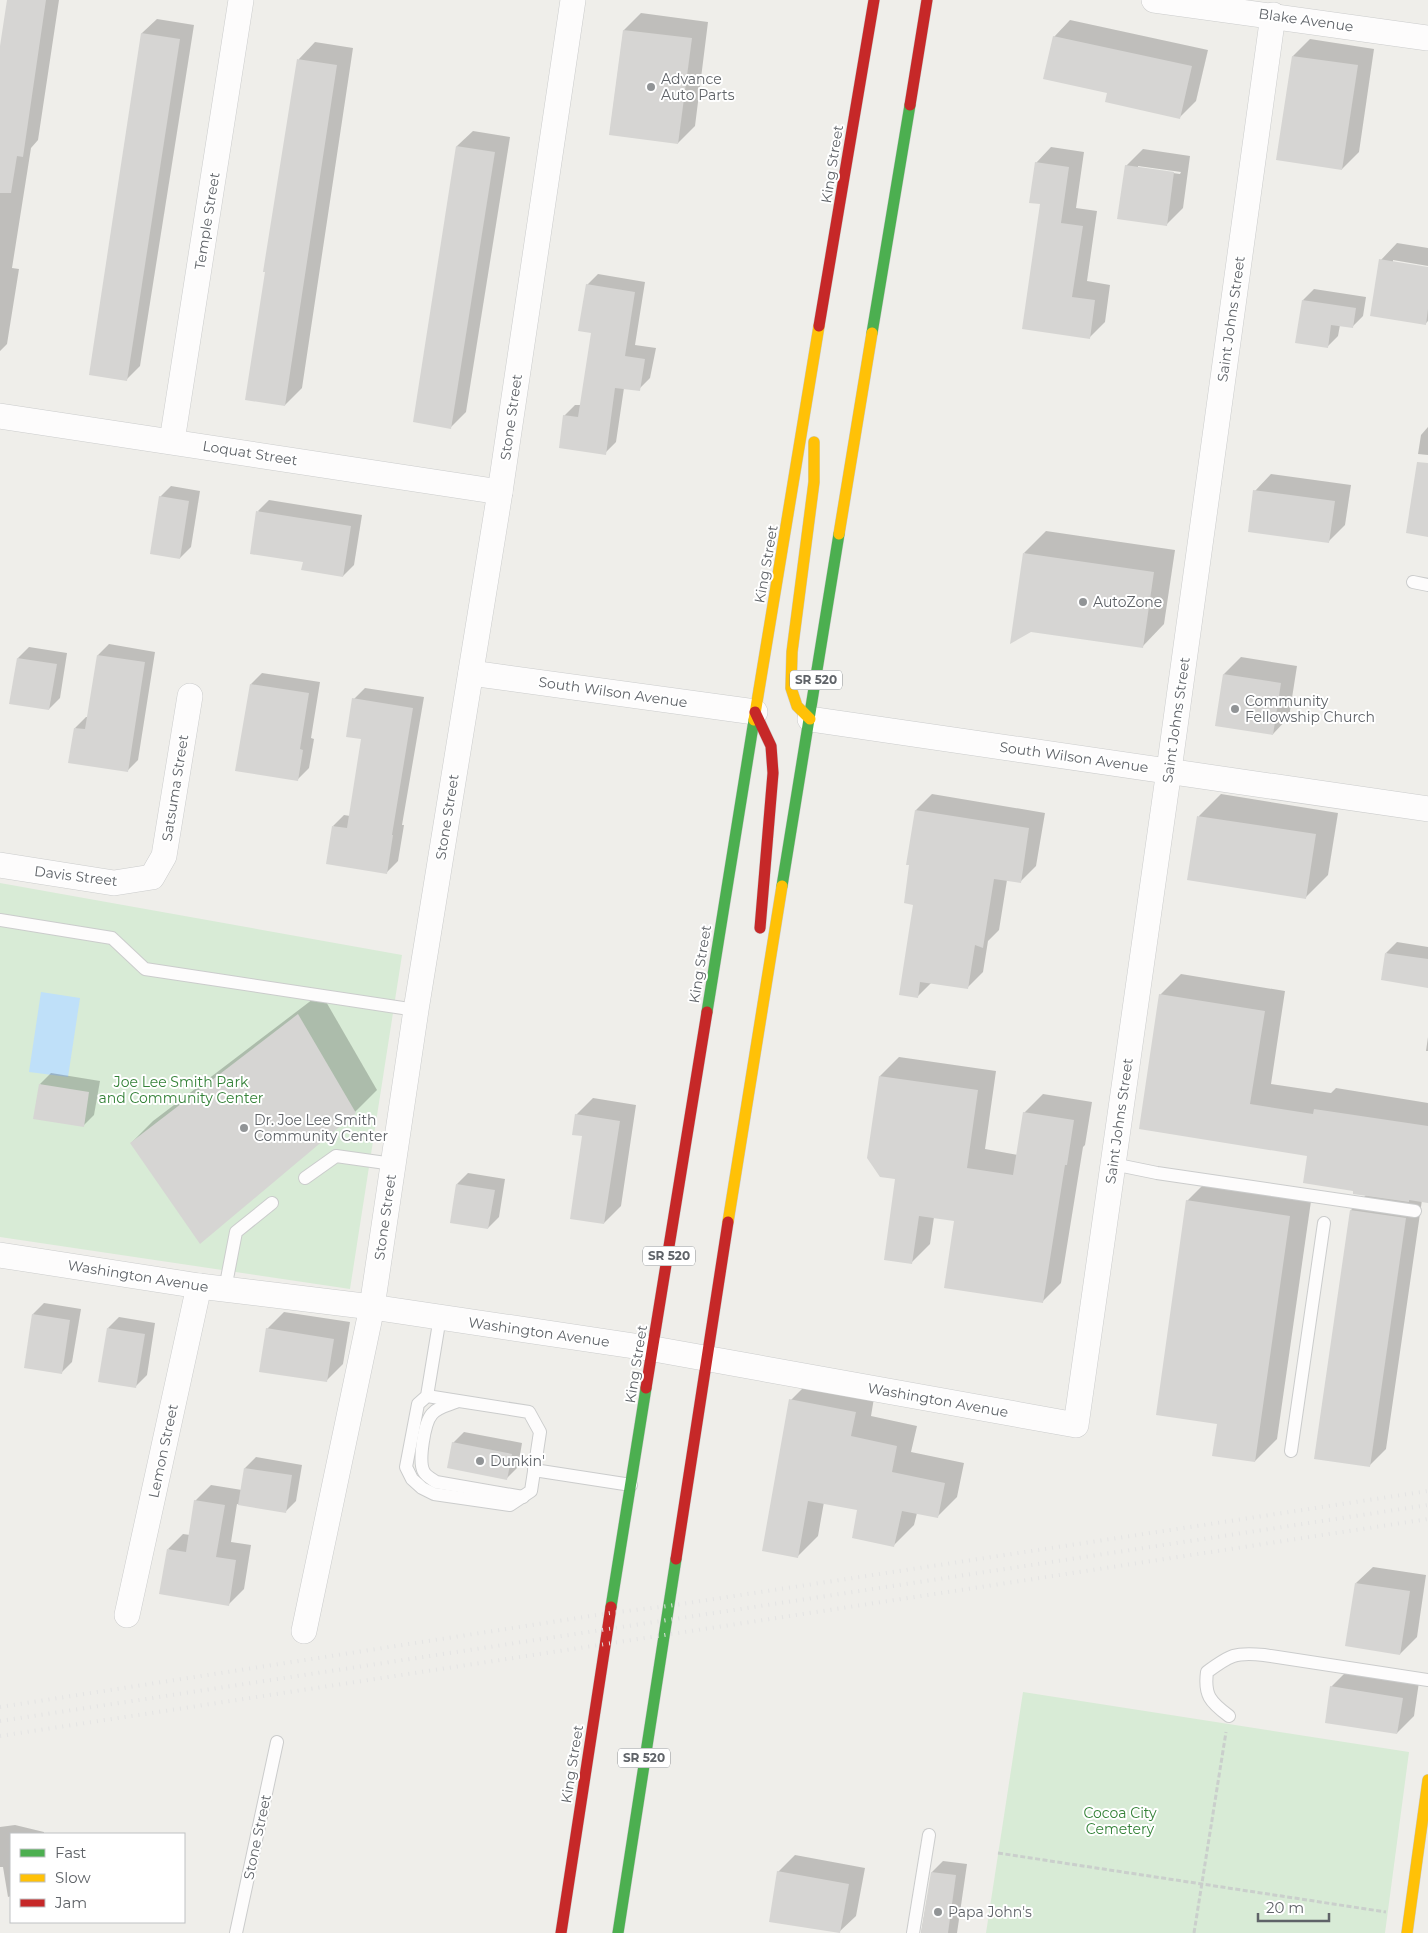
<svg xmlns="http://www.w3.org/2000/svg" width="1428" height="1933" viewBox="0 0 1428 1933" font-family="Montserrat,sans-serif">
<rect width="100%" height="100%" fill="#efeeea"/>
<g fill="#d8ebd6">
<path d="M 0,883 L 402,955 L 350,1289 L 0,1237 Z"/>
<path d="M 1023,1692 L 1409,1752 L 1385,1933 L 986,1933 Z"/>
</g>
<path fill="#bfe0f9" d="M 41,992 L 80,998 L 68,1077 L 29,1072 Z"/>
<g fill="#0003" fill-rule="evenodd">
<path d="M 9,0 L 59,0 L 38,140 L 31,148 L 12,268 L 19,269 L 7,344 L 0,351 L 0,53 Z"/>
<path d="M 641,13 L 708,22 L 695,126 L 678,143 L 611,134 L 624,30 Z"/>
<path d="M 157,19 L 194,25 L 140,366 L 126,380 L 142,33 Z"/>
<path d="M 1070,20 L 1208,50 L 1196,101 L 1180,117 L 1109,92 L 1054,37 Z"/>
<path d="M 1310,39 L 1374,49 L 1359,152 L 1342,169 L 1293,56 Z"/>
<path d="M 315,42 L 353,48 L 302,388 L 285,405 L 266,271 L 264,271 L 299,59 Z"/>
<path d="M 473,131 L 510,137 L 466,412 L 451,427 L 457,146 Z"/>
<path d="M 1051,147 L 1084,152 L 1076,208 L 1097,211 L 1087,281 L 1110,285 L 1105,322 L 1089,338 L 1023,328 L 1041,203 L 1036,163 Z"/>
<path d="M 1143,149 L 1190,156 L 1183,208 L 1166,225 L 1126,166 ZM 1138,166 L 1181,172 L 1180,174 L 1138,168 Z"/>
<path d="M 1397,243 L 1428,248 L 1428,266 L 1393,260 L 1393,263 L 1428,268 L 1428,321 L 1425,324 L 1381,260 Z"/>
<path d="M 598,274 L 645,282 L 635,345 L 656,348 L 650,378 L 639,389 L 624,388 L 616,442 L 605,453 L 564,416 L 575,405 L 581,405 L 592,332 L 587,285 Z"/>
<path d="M 1314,289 L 1366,297 L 1363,316 L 1352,327 L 1340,325 L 1338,336 L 1327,347 L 1303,300 Z"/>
<path d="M 1428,427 L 1428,455 L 1418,454 L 1421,435 Z"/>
<path d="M 1271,474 L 1351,485 L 1345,525 L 1329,541 L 1255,491 Z"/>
<path d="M 171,486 L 200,491 L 191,547 L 180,558 L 160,497 Z"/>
<path d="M 269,500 L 362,515 L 354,565 L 343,576 L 304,561 L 258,511 Z"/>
<path d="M 1046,531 L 1175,550 L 1164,624 L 1142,647 L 1024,553 Z"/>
<path d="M 109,644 L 155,652 L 138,760 L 127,771 L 75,728 L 86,717 L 88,717 L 98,655 Z"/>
<path d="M 29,647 L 67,653 L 60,698 L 49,709 L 11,703 L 18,658 Z"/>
<path d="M 1241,657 L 1297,666 L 1289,717 L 1273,734 L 1216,725 L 1224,674 Z"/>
<path d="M 262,673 L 320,682 L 311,738 L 314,739 L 309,768 L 298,779 L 251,684 Z"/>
<path d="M 365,688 L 424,697 L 402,825 L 404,825 L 398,861 L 387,872 L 333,826 L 344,815 L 350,816 L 362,738 L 354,699 Z"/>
<path d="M 932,794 L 1045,813 L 1036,866 L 1020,882 L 1007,880 L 999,930 L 988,941 L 983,972 L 967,988 L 932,982 L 917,997 L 914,904 L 916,810 Z"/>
<path d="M 1221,794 L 1338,813 L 1328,875 L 1306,897 L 1189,879 L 1199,816 Z"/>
<path d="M 1397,942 L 1428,947 L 1428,987 L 1386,953 Z"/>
<path d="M 1181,974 L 1285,991 L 1271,1084 L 1331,1093 L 1336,1088 L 1428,1103 L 1428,1201 L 1422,1200 L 1386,1449 L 1369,1466 L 1351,1210 L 1367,1194 L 1354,1190 L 1308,1155 L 1140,1128 L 1160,995 Z"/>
<path d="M 321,993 L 377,1090 L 355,1112 L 131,1143 L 153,1121 Z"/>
<path d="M 1428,1037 L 1428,1051 L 1426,1051 Z"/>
<path d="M 899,1057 L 996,1071 L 985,1149 L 1018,1155 L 1024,1113 L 1043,1094 L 1092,1102 L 1085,1145 L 1083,1147 L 1061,1283 L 1042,1302 L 956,1220 L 934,1217 L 930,1244 L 911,1263 L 880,1076 Z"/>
<path d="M 51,1073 L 100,1081 L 94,1115 L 83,1126 L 40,1084 Z"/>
<path d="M 593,1098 L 636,1105 L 621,1206 L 604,1223 L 584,1135 L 576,1115 Z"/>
<path d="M 468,1173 L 505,1179 L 499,1217 L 488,1228 L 457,1184 Z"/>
<path d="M 1209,1179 L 1312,1194 L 1277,1439 L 1255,1461 L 1219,1423 L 1187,1201 Z"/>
<path d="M 44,1303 L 81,1309 L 72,1362 L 61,1373 L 33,1314 Z"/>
<path d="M 284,1312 L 350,1322 L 343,1364 L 326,1381 L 267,1329 Z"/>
<path d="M 119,1317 L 155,1323 L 147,1375 L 136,1386 L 108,1328 Z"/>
<path d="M 811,1380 L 875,1392 L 871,1416 L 917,1426 L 911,1452 L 964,1463 L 957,1497 L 937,1517 L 917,1513 L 914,1525 L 894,1545 L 859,1509 L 824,1502 L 818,1536 L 798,1556 L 791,1400 Z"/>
<path d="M 464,1432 L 522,1443 L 518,1467 L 507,1478 L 453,1443 Z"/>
<path d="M 256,1457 L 302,1465 L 296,1501 L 285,1512 L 237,1504 L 231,1542 L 251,1545 L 244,1589 L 228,1605 L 168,1549 L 183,1534 L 190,1535 L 195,1501 L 211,1485 L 242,1490 L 245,1468 Z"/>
<path d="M 1373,1567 L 1426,1575 L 1417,1637 L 1400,1654 L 1356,1583 Z"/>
<path d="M 1348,1670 L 1419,1682 L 1414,1716 L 1397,1733 L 1331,1687 Z"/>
<path d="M 15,1825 L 44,1832 L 44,1834 L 11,1834 L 11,1896 L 8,1897 L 3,1867 L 0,1867 L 0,1827 Z"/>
<path d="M 795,1855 L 865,1868 L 856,1916 L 839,1932 L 778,1872 Z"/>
<path d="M 943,1861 L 967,1864 L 957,1933 L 921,1933 L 932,1872 Z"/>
</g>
<g fill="#d6d5d3">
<path d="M 7,0 L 46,0 L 23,157 L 17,156 L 11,193 L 0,193 L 0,46 Z"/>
<path d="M 623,30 L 692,38 L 678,144 L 609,135 Z"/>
<path d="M 141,33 L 180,39 L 127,381 L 89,375 Z"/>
<path d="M 1053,36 L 1192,66 L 1180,119 L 1105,102 L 1107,93 L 1043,79 Z"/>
<path d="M 1292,56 L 1358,65 L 1342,170 L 1276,160 Z"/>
<path d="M 297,59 L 337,65 L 285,406 L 245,400 L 265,272 L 263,272 Z"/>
<path d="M 456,146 L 495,152 L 451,429 L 413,422 Z"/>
<path d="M 1035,162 L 1069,167 L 1061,223 L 1083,226 L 1072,297 L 1095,300 L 1090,339 L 1022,329 L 1040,204 L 1029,203 Z"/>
<path d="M 1125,165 L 1174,172 L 1167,226 L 1117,219 Z"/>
<path d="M 1379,259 L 1428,267 L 1428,309 L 1426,325 L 1370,316 Z"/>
<path d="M 586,284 L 635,292 L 625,356 L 645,359 L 640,391 L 615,388 L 606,455 L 559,448 L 563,415 L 578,417 L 591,333 L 578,331 Z"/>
<path d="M 1302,300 L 1356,308 L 1353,328 L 1331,325 L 1328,348 L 1295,343 Z"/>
<path d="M 1417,462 L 1428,463 L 1428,537 L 1406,533 Z"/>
<path d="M 1253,490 L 1335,501 L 1329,543 L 1248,532 Z"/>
<path d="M 159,496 L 189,501 L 180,559 L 150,554 Z"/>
<path d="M 256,511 L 351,526 L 343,577 L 301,570 L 303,562 L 250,554 Z"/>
<path d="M 1023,553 L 1154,572 L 1143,648 L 1031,632 L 1010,644 Z"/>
<path d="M 97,655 L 145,662 L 128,772 L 68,763 L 74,728 L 85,729 Z"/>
<path d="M 17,658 L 57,664 L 49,710 L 9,704 Z"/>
<path d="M 1223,674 L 1281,683 L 1273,735 L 1215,726 Z"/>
<path d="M 250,684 L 309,693 L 300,749 L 303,750 L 298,781 L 235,771 Z"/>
<path d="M 352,698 L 413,708 L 392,835 L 393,835 L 387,874 L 326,864 L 332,826 L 347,828 L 361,739 L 346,737 Z"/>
<path d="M 915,810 L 1029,828 L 1021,883 L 994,879 L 983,948 L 975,945 L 968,989 L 920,982 L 918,998 L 899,995 L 913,905 L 904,903 L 909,865 L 906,865 Z"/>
<path d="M 1197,816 L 1316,834 L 1306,899 L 1187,880 Z"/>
<path d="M 1385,953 L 1428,959 L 1428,988 L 1381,980 Z"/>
<path d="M 1159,994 L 1265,1011 L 1250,1104 L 1313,1114 L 1314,1109 L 1428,1126 L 1428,1203 L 1409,1200 L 1409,1202 L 1353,1194 L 1353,1191 L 1303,1183 L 1307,1156 L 1139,1129 Z"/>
<path d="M 298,1014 L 356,1113 L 200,1244 L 130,1143 Z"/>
<path d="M 879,1076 L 978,1090 L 967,1168 L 1013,1175 L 1023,1112 L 1074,1120 L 1067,1165 L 1065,1165 L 1043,1303 L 944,1288 L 954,1221 L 919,1216 L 912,1264 L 884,1260 L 895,1179 L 880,1177 L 867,1158 Z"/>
<path d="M 39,1084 L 89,1092 L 84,1127 L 33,1119 Z"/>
<path d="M 575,1114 L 620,1121 L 604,1224 L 570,1219 L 582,1136 L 572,1135 Z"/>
<path d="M 456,1184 L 495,1190 L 488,1229 L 450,1223 Z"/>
<path d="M 1186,1200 L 1290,1216 L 1255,1462 L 1212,1456 L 1217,1424 L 1156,1415 Z"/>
<path d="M 1350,1210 L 1406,1218 L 1370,1467 L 1314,1459 Z"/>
<path d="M 32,1314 L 70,1320 L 62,1374 L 24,1368 Z"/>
<path d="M 107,1328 L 145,1334 L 136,1388 L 98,1382 Z"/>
<path d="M 266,1328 L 334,1339 L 327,1382 L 259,1372 Z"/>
<path d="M 789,1399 L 856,1412 L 851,1436 L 897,1446 L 892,1472 L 945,1483 L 938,1518 L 902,1511 L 894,1547 L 852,1538 L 857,1510 L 808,1501 L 798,1558 L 762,1551 Z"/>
<path d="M 452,1442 L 512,1454 L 507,1480 L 447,1468 Z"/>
<path d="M 244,1468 L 292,1475 L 286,1513 L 238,1505 Z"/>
<path d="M 194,1500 L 225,1505 L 216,1557 L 236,1560 L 229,1606 L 159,1594 L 167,1549 L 186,1552 Z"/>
<path d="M 1355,1583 L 1410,1591 L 1400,1655 L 1345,1646 Z"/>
<path d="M 1330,1686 L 1403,1698 L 1397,1734 L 1325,1723 Z"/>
<path d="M 777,1871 L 849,1884 L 840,1933 L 769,1922 Z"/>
<path d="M 931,1872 L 956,1875 L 948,1933 L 921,1933 Z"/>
</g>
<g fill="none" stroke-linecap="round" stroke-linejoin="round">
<defs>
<g id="lane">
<path d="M 1413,582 L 1428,585"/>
<path d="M 0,920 L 112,938 L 145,969 L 416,1010"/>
<path d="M 1113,1164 L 1157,1173 L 1415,1211"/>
<path d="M 305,1178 L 336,1156 L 393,1164"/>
<path d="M 225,1289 L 236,1232 L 272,1203"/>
<path d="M 427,1396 L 529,1412 L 540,1432 L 531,1491 L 510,1505 L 434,1494 L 422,1488 L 412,1479 L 406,1467 L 418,1404 L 427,1396 L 440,1317"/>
<path d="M 456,1402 C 448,1405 438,1407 432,1414 C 424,1423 418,1462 424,1472 C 427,1477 432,1479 436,1482 L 523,1497"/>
<path d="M 1291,1451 L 1324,1223"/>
<path d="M 534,1470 L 631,1485"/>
<path d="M 1229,1716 C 1210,1702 1204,1695 1207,1672 C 1230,1655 1235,1652 1264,1655 L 1428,1680"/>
<path d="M 236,1933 L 277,1742"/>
<path d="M 913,1933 L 929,1835"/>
</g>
<g id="street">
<path d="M 1154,0 L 1428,38"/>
<path d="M 0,416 L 500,492"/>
<path d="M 172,441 L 241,0"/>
<path d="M 471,673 L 755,712"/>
<path d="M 810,719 L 1428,809"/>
<path d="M 0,865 L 114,883 L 152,877 L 164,856 L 190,696"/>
<path d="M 0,1255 L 199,1286 L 372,1307 L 654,1349 L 1076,1425 L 1169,770 L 1273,15"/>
<path d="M 127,1615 L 199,1286"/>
<path d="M 304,1631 L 372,1307 L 416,1010 L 500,492 L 573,0"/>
</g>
<g id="fast">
<path d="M 872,333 L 910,105"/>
<path d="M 782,886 L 839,534"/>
<path d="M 707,1012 L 754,720"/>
<path d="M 611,1607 L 646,1388"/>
<path d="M 618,1933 L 676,1559"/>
</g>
<g id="slow">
<path d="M 839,534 L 872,333"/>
<path d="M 810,719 L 797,706 L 791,688 L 792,652 L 814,482 L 814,442"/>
<path d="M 754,720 L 819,326"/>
<path d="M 728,1222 L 782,886"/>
<path d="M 1407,1933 L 1428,1780"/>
</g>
<g id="jam">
<path d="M 910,105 L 927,0"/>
<path d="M 819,326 L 874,0"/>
<path d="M 755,712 L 771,746 L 773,773 L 760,928"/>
<path d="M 646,1388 L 707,1012"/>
<path d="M 676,1559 L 728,1222"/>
<path d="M 561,1933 L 611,1607"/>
</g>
</defs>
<use href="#lane" stroke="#cbcccc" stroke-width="14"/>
<use href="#street" stroke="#cbcccc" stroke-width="26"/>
<use href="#fast" stroke="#cacacb" stroke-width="12"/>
<use href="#slow" stroke="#cacacb" stroke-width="12"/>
<use href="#jam" stroke="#cacacb" stroke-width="12"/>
<g stroke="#cacfcc" stroke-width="3" stroke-dasharray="5 2.5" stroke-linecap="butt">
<path d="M 998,1853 L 1386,1912"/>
<path d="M 1194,1933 L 1226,1732"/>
</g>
<use href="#lane" stroke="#fdfcfc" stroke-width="12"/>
<use href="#street" stroke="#fdfcfc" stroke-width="25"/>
<use href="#fast" stroke="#4caf50" stroke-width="11"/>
<use href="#slow" stroke="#ffc107" stroke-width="11"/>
<use href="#jam" stroke="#c62828" stroke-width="11"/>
<g stroke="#e4e4e4" stroke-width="4" stroke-dasharray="1 6" stroke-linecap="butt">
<path d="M 0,1707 L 610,1613 L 668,1606 L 1428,1491"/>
<path d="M 0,1721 L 1428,1505"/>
<path d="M 0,1736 L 1428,1519"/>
</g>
</g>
<g fill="#919496" stroke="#fff" stroke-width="2">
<circle cx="651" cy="87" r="5"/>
<circle cx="1083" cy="602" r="5"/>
<circle cx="1235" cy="709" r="5"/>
<circle cx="244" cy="1128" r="5"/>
<circle cx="480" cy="1461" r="5"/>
<circle cx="938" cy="1912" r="5"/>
</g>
<g text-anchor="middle" stroke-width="4" stroke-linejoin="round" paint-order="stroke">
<g fill="#fff" stroke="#8f9295" stroke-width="1">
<rect x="790" y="670.5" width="52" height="19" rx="4"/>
<rect x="643" y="1246.5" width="52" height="19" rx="4"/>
<rect x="618" y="1748.5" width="52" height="19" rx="4"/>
</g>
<g font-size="12" font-weight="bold" fill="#5f6368">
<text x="816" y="684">SR 520</text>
<text x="669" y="1260">SR 520</text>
<text x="644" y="1762">SR 520</text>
</g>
<g font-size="14" fill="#5f6368" stroke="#fff">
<text transform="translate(1306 20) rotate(8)" y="5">Blake Avenue</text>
<text transform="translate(832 164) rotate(-81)" y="5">King Street</text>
<text transform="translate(207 221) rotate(-81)" y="5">Temple Street</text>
<text transform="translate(1231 319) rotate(-82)" y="5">Saint Johns Street</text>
<text transform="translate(511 417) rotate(-82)" y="5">Stone Street</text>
<text transform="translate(250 453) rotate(9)" y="5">Loquat Street</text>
<text transform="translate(766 564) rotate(-80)" y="5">King Street</text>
<text transform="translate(613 692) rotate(8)" y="5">South Wilson Avenue</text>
<text transform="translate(1176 720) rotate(-82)" y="5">Saint Johns Street</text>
<text transform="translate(1074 757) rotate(8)" y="5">South Wilson Avenue</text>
<text transform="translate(175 788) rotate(-81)" y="5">Satsuma Street</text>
<text transform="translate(447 817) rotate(-81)" y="5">Stone Street</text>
<text transform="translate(76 876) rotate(7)" y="5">Davis Street</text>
<text transform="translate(700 964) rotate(-81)" y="5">King Street</text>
<text transform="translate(1119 1121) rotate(-82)" y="5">Saint Johns Street</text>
<text transform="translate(385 1217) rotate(-82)" y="5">Stone Street</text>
<text transform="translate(138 1276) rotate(9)" y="5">Washington Avenue</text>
<text transform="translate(539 1332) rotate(8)" y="5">Washington Avenue</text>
<text transform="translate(636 1364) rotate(-81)" y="5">King Street</text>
<text transform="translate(938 1400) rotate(10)" y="5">Washington Avenue</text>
<text transform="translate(163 1451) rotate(-78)" y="5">Lemon Street</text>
<text transform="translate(572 1764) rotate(-81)" y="5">King Street</text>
<text transform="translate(257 1837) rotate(-78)" y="5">Stone Street</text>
</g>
<g font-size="14" fill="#5f6368" stroke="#fff" text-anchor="start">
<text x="661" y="84">Advance<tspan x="661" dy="16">Auto Parts</tspan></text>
<text x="1093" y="607">AutoZone</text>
<text x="1245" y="706">Community<tspan x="1245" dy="16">Fellowship Church</tspan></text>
<text x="254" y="1125">Dr. Joe Lee Smith<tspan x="254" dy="16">Community Center</tspan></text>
<text x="490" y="1466">Dunkin'</text>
<text x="948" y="1917">Papa John's</text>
</g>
<g font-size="14" fill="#348238" stroke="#fff">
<text x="181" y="1087">Joe Lee Smith Park<tspan x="181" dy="16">and Community Center</tspan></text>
<text x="1120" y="1818">Cocoa City<tspan x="1120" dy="16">Cemetery</tspan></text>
</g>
</g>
<rect x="10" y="1833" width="175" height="90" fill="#ffffff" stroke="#bfc1c3"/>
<rect x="20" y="1849" width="25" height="8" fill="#4caf50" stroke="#bfc1c3"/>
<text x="55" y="1858" font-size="15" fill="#5f6368">Fast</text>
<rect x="20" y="1874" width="25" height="8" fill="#ffc107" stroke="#bfc1c3"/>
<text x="55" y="1883" font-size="15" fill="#5f6368">Slow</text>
<rect x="20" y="1899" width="25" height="8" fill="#c62828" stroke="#bfc1c3"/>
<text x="55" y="1908" font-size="15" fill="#5f6368">Jam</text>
<path d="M1258 1913v8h71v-8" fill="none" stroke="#5f6368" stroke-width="2.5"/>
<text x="1266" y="1913" font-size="15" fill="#5f6368" stroke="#ffffff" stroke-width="4" paint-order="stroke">20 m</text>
</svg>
